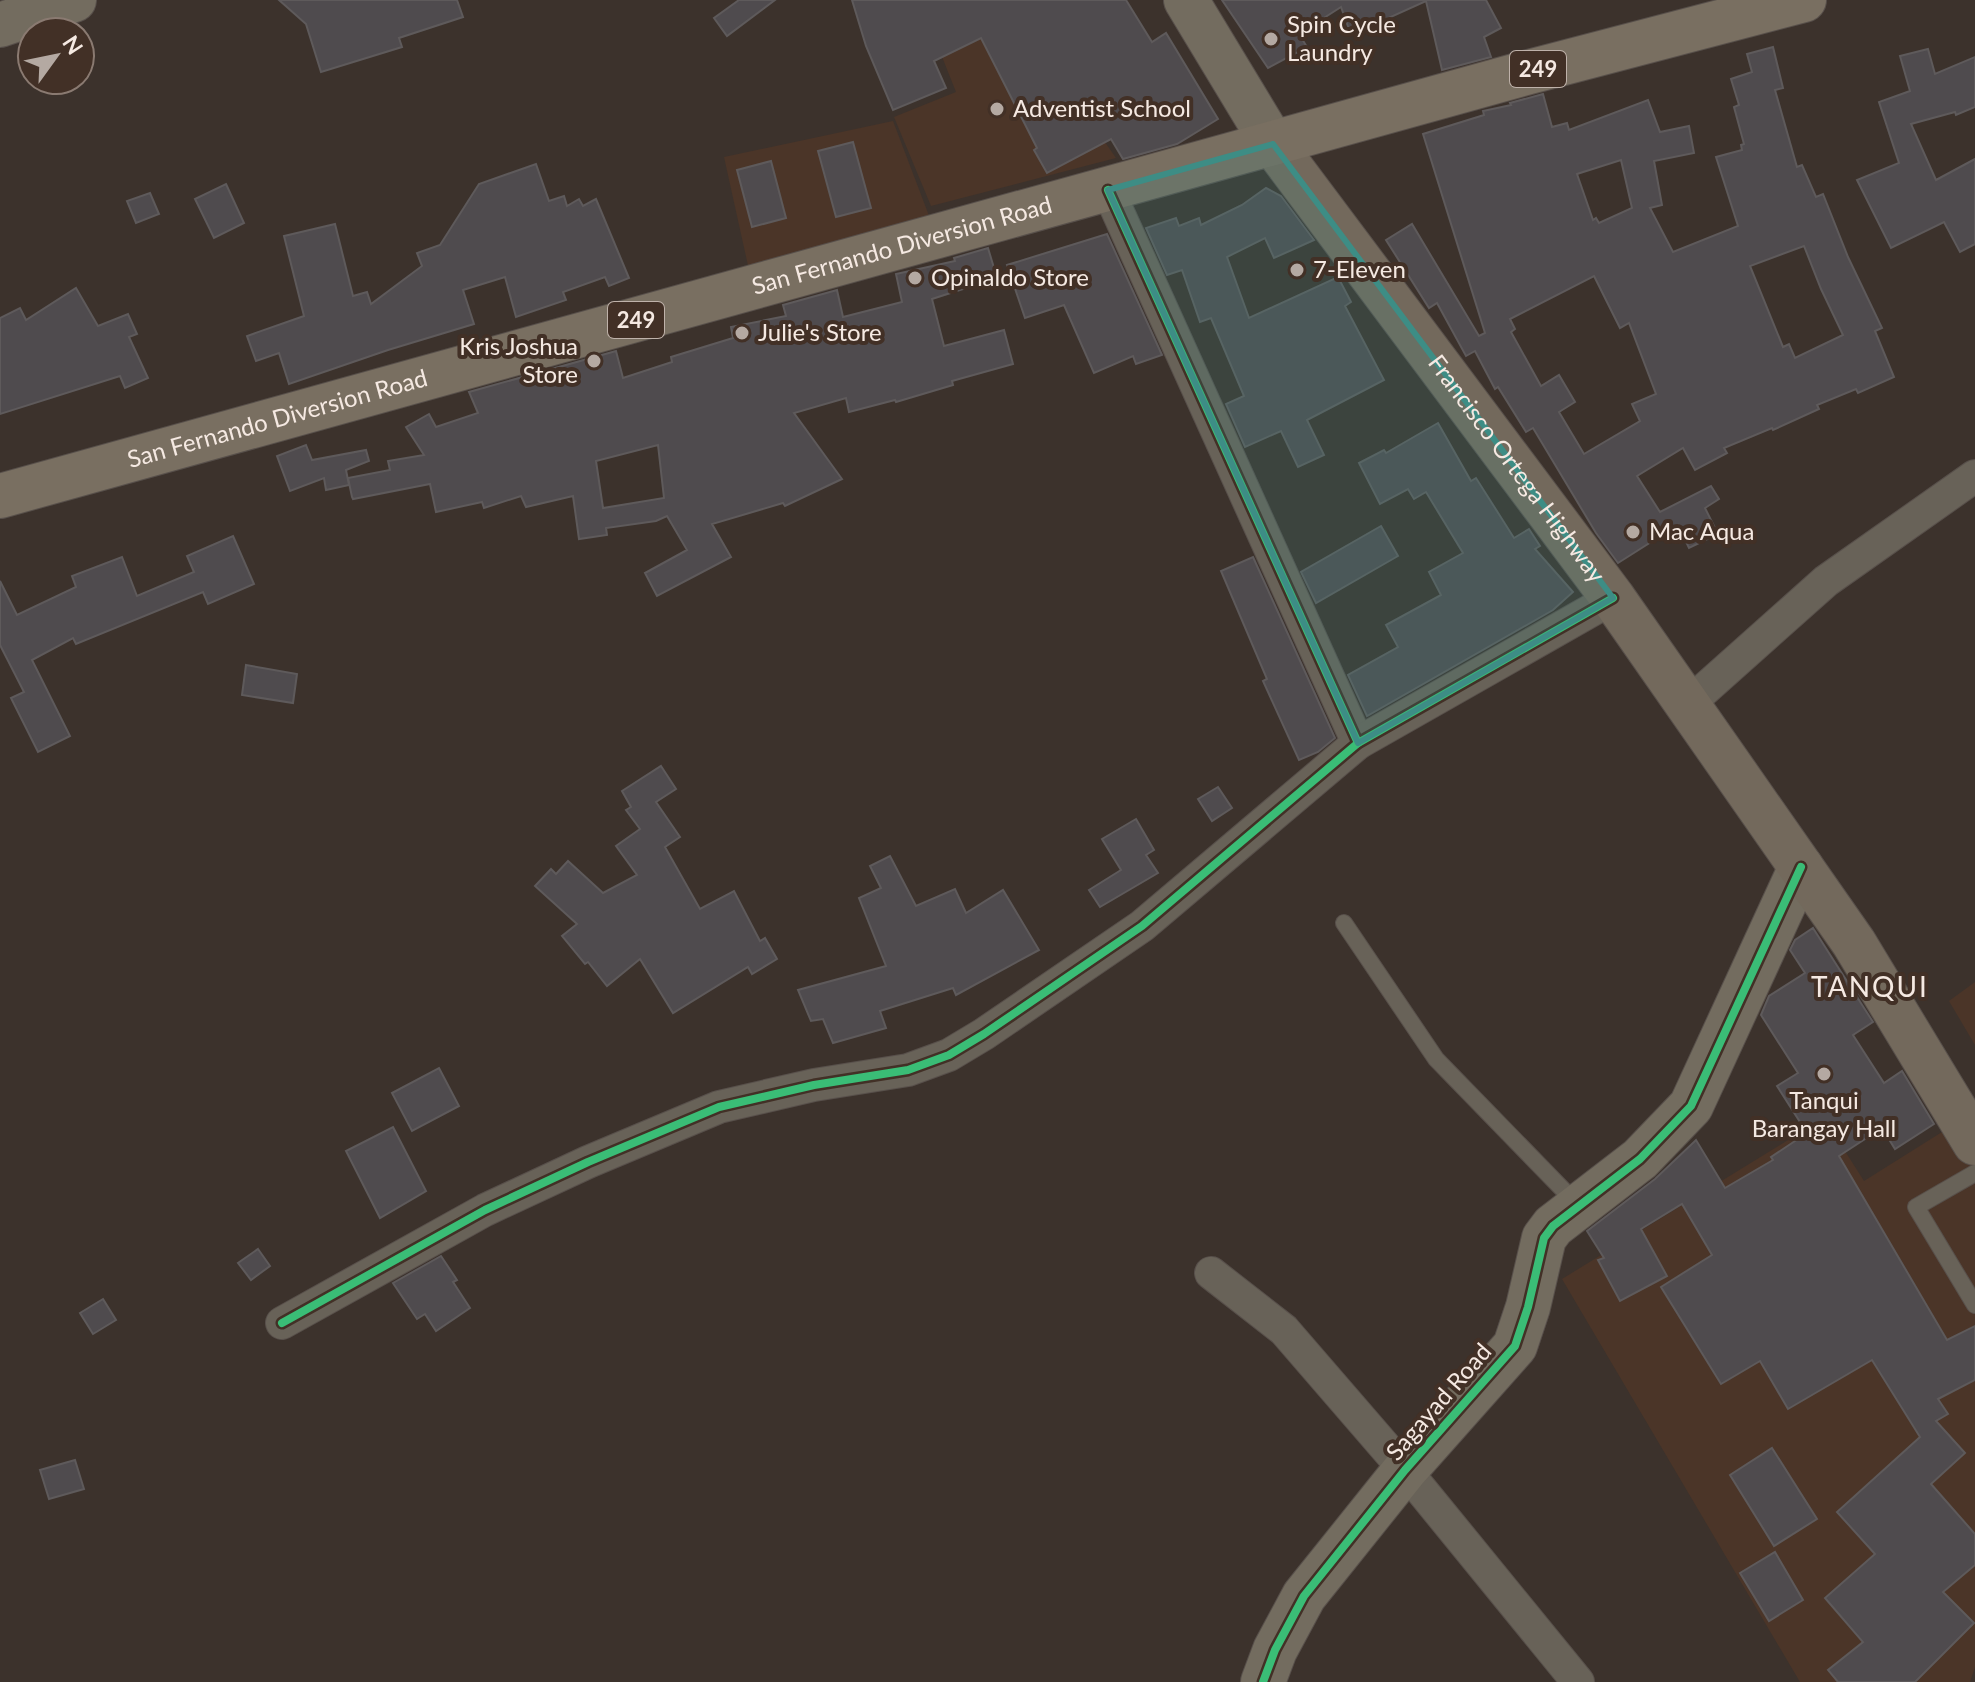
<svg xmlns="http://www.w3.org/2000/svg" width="1975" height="1682" viewBox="0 0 1975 1682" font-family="Lato,sans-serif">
<rect width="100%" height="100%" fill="#3c322c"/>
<g fill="#4b3528">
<path d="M 990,0 L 1077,102 L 1116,158 L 931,206 L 894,117 L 956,92 L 923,9 Z"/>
<path d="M 893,121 L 931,221 L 749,270 L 724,157 Z"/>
<path d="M 1975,982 L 1975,1045 L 1949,1001 Z"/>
<path d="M 1824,1118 L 1864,1181 L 1950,1127 L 1975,1167 L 1975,1667 L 1970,1682 L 1800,1682 L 1562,1279 Z"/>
</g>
<g fill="#4f4b4e" stroke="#5e5a5b" stroke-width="2" fill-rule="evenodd">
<path d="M 279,0 L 457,0 L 463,17 L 399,38 L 402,47 L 321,72 L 306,24 Z"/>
<path d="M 739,0 L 775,0 L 727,36 L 714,18 Z"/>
<path d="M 852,0 L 1126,0 L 1152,42 L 1166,33 L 1218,119 L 1177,144 L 1123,159 L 1111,139 L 1047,173 L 1034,150 L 1037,148 L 981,38 L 934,61 L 946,88 L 893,110 L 866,46 Z"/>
<path d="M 1222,0 L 1486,0 L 1501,28 L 1484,37 L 1491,57 L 1442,70 L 1426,1 L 1351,35 L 1341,7 L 1299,34 L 1307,47 L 1268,68 Z"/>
<path d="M 1773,47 L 1783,88 L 1775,90 L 1797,167 L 1802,165 L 1816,197 L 1823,194 L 1848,257 L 1882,328 L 1875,331 L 1894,377 L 1858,393 L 1856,389 L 1817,405 L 1819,409 L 1773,430 L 1772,428 L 1724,448 L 1727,453 L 1695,470 L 1683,448 L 1637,476 L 1660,512 L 1711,486 L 1719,499 L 1705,508 L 1718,534 L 1689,548 L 1678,525 L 1618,563 L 1596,533 L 1533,428 L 1526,432 L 1498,387 L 1495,389 L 1475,351 L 1466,356 L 1437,303 L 1429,308 L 1386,240 L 1412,224 L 1479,336 L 1485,333 L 1423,134 L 1484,115 L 1483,111 L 1511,105 L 1510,103 L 1543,94 L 1552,127 L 1567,123 L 1569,130 L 1648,100 L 1660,132 L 1689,126 L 1694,153 L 1654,161 L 1662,205 L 1650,208 L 1673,252 L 1738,226 L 1716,157 L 1742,150 L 1741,145 L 1744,144 L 1734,107 L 1739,105 L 1731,79 L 1752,72 L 1747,54 ZM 1621,160 L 1632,208 L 1599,223 L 1596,218 L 1593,220 L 1577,174 ZM 1804,246 L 1821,289 L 1843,335 L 1795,358 L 1789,344 L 1783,347 L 1750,266 ZM 1594,276 L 1620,328 L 1629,323 L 1656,394 L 1632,404 L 1640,421 L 1584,454 L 1559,412 L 1575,402 L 1559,375 L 1541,386 L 1511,332 L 1515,329 L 1510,319 Z"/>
<path d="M 1928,49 L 1935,74 L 1975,57 L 1975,107 L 1956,115 L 1955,112 L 1911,124 L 1936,180 L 1975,159 L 1975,244 L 1960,252 L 1944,222 L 1891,248 L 1857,180 L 1899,163 L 1879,102 L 1910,91 L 1900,56 Z"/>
<path d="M 853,142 L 871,208 L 836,217 L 818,151 Z"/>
<path d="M 771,161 L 786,218 L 752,227 L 737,170 Z"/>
<path d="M 536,164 L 549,201 L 564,196 L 567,206 L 579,199 L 583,206 L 596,199 L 629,278 L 609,286 L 605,277 L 563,292 L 566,300 L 516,317 L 505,277 L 463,290 L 474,324 L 388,350 L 289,384 L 279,353 L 256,361 L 247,336 L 304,316 L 284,236 L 335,224 L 353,296 L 367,292 L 371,304 L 422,266 L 417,253 L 440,245 L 479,184 Z"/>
<path d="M 226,184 L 244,223 L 214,238 L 195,199 Z"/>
<path d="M 1266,188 L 1281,196 L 1314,240 L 1274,258 L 1265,238 L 1227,257 L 1249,318 L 1338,277 L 1351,302 L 1345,306 L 1384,380 L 1307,420 L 1324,455 L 1298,467 L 1281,431 L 1245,447 L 1226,404 L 1244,396 L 1211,318 L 1200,322 L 1182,270 L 1167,275 L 1146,228 L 1176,218 L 1179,226 L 1199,218 L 1201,225 L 1242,205 Z"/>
<path d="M 150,193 L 159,214 L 136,223 L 127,201 Z"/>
<path d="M 1107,234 L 1162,355 L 1136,364 L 1133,356 L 1094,373 L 1064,305 L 1025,318 L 1007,265 Z"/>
<path d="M 988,248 L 997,278 L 932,299 L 944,346 L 1004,330 L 1013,364 L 952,381 L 953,385 L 896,402 L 895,400 L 849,412 L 846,398 L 794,413 L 842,479 L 785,506 L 783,503 L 712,524 L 731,557 L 657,596 L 645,573 L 687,550 L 667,516 L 656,521 L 606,528 L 607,535 L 579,539 L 573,496 L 526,507 L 521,496 L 484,508 L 482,502 L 436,512 L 430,484 L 353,499 L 352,497 L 348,478 L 390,470 L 388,461 L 424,455 L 406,427 L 429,414 L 436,427 L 478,413 L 469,392 L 616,351 L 623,378 L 672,362 L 671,357 L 733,338 L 731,327 L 786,316 L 783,305 L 837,290 L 843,317 L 902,302 L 896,274 L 955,261 L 954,258 ZM 658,445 L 664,498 L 603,508 L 596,461 Z"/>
<path d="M 76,288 L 98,326 L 128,314 L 137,334 L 129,337 L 148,378 L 125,388 L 120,376 L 0,414 L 0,318 L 20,308 L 26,320 Z"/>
<path d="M 1438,423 L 1471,481 L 1476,478 L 1514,538 L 1529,529 L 1540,546 L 1535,549 L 1573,592 L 1553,610 L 1367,716 L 1348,675 L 1398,647 L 1386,625 L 1441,595 L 1429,572 L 1463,553 L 1426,492 L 1414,499 L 1408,489 L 1380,504 L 1359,463 L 1384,450 L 1386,453 Z"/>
<path d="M 306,445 L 312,460 L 366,450 L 369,461 L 346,470 L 349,485 L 326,490 L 324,478 L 290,491 L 277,456 Z"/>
<path d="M 1381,526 L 1398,556 L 1316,603 L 1301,572 Z"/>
<path d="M 233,536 L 254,584 L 208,604 L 203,592 L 76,644 L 73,638 L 32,660 L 70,736 L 38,752 L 11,698 L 24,692 L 0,645 L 0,581 L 17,615 L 76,587 L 72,576 L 122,557 L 137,596 L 194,572 L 187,556 Z"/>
<path d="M 1253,557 L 1335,738 L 1318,752 L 1299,760 L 1263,681 L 1267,679 L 1221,571 Z"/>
<path d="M 246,665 L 297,674 L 293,703 L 242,695 Z"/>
<path d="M 661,766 L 676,789 L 656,802 L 680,837 L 665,847 L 700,909 L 734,891 L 760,941 L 765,938 L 777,959 L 752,974 L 748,967 L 673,1013 L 640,959 L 607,986 L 588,962 L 585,964 L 562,936 L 577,924 L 535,886 L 551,869 L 556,874 L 568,861 L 603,893 L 637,875 L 616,846 L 640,829 L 626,810 L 631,807 L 622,791 Z"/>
<path d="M 1218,787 L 1232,808 L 1212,821 L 1198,799 Z"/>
<path d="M 1136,819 L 1154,850 L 1146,855 L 1158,873 L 1100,907 L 1089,890 L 1121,870 L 1102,839 Z"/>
<path d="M 890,856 L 916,906 L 955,889 L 966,913 L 1003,890 L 1039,950 L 956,995 L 953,988 L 880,1011 L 886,1028 L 833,1043 L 823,1019 L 811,1021 L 798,990 L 886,966 L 859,898 L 881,888 L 870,866 Z"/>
<path d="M 1813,928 L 1873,1022 L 1853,1035 L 1884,1083 L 1902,1071 L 1934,1124 L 1895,1149 L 1882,1128 L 1839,1156 L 1947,1340 L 1975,1326 L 1975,1380 L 1938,1399 L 1948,1414 L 1936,1421 L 1965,1453 L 1931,1484 L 1975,1534 L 1975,1565 L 1943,1592 L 1974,1623 L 1915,1682 L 1838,1682 L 1828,1670 L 1863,1642 L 1825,1598 L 1875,1554 L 1837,1512 L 1920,1437 L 1872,1360 L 1788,1409 L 1760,1361 L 1721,1384 L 1661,1287 L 1712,1255 L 1682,1204 L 1641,1229 L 1667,1276 L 1620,1301 L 1598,1260 L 1604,1258 L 1587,1231 L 1655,1179 L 1696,1140 L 1725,1188 L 1773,1160 L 1771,1157 L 1807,1133 L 1777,1086 L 1798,1073 L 1761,1015 L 1769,996 L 1805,973 L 1790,950 L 1795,940 Z"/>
<path d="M 439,1068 L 459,1106 L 412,1131 L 392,1093 Z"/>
<path d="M 393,1127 L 426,1191 L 380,1218 L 346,1151 Z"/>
<path d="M 258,1249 L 270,1266 L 251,1280 L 238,1263 Z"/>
<path d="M 441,1256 L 457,1280 L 453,1282 L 470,1308 L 436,1331 L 425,1314 L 417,1319 L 393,1283 Z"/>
<path d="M 103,1299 L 116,1320 L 93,1334 L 80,1313 Z"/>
<path d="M 1772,1448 L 1817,1519 L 1774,1546 L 1730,1475 Z"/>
<path d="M 75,1460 L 84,1489 L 49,1499 L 40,1470 Z"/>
<path d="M 1775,1552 L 1803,1600 L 1769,1621 L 1740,1573 Z"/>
</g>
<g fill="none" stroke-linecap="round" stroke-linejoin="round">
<defs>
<g id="lane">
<path d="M 1344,923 L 1436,1059 L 1578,1205"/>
<path d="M 1975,1173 L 1916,1207 L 1975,1305"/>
</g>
<g id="street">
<path d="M 1108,190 L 1358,743"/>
<path d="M 1687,705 L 1826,581 L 1975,476"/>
<path d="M 1211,1273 L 1284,1330 L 1405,1470 L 1578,1682"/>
<path d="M 282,1323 L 485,1210 L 588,1162 L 719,1107 L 814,1085 L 908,1070 L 949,1055 L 984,1034 L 1142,926 L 1358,743 L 1613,598"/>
</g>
<g id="secondary">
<path d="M 1186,0 L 1273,144"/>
<path d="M 0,25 L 74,0"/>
<path d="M 1263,1682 L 1275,1650 L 1304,1596 L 1405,1470 L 1515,1346 L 1528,1307 L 1544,1238 L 1553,1226 L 1640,1159 L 1691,1106 L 1801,867"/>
</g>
<g id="primary">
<path id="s1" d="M 1273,144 L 1613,598 L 1854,943 L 1975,1143"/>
</g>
<g id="highway">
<path id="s2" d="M 0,496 L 1529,72 L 1804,0"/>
</g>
</defs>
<use href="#lane" stroke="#58504b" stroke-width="18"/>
<use href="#street" stroke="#58504b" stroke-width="34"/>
<use href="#secondary" stroke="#58504b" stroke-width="46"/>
<use href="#primary" stroke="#58504b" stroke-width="46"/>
<use href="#highway" stroke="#58504b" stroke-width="46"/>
<use href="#lane" stroke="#686258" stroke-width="16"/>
<use href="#street" stroke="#686258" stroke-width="32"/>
<use href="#secondary" stroke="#736c5f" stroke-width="44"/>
<use href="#primary" stroke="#73695c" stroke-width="44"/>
<use href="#highway" stroke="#796f61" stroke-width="44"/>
<defs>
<g id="cycleway">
<path d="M 1108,190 L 1358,743"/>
<path d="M 282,1323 L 485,1210 L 588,1162 L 719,1107 L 814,1085 L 908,1070 L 949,1055 L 984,1034 L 1142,926 L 1358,743 L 1613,598"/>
<path d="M 1263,1682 L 1275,1650 L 1304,1596 L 1405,1470 L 1515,1346 L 1528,1307 L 1544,1238 L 1553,1226 L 1640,1159 L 1691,1106 L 1801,867"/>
</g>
</defs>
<use href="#cycleway" stroke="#423026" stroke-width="13"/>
<use href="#cycleway" stroke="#3abd76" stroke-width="8"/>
</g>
<path fill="#3d8d85" fill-opacity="0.2" stroke="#3d8d85" stroke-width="6" stroke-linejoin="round" d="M 1273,144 L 1613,598 L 1358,743 L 1108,190 Z"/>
<g fill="#b4a9a2" stroke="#423026" stroke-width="3">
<circle cx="1271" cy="39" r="8"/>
<circle cx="997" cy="109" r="8"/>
<circle cx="1297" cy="270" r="8"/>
<circle cx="915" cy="278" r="8"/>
<circle cx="742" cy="333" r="8"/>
<circle cx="594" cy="361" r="8"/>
<circle cx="1633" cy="532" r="8"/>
<circle cx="1824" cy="1074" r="8"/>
</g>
<g text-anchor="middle" stroke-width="8" stroke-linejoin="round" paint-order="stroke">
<g fill="#423026" stroke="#bfb2aa" stroke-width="2">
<rect x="1510" y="51" width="56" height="36" rx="6"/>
<rect x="608" y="302" width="56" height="36" rx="6"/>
</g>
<g font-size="22" font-weight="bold" fill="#f5e9e2">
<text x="1538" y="77">249</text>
<text x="636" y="328">249</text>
</g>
<g font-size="24" fill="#f5e9e2" stroke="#423026" text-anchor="start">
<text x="1287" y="33">Spin Cycle<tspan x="1287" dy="28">Laundry</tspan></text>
<text x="1013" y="117">Adventist School</text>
<text x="1313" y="278">7-Eleven</text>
<text x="931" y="286">Opinaldo Store</text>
<text x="758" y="341">Julie's Store</text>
<text x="578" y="355" text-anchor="end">Kris Joshua<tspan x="578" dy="28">Store</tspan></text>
<text x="1649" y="540">Mac Aqua</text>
<text x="1824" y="1109" text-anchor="middle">Tanqui<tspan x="1824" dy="28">Barangay Hall</tspan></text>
</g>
<g font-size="24" fill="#f5e9e2" stroke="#423026">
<text dy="8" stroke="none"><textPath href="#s2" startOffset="936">San Fernando Diversion Road</textPath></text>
<text dy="8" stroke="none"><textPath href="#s2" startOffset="288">San Fernando Diversion Road</textPath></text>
<text dy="8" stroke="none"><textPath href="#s1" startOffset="406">Francisco Ortega Highway</textPath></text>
<text transform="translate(1439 1402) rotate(-49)" y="8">Sagayad Road</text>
</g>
<g font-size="28" letter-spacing="2" fill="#f5e9e2" stroke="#423026">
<text x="1870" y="997">TANQUI</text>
</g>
</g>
<g transform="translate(56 56) rotate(57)"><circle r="38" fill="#423026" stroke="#8a7a71" stroke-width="2"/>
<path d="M0-6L14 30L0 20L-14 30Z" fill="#b4a9a2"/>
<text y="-12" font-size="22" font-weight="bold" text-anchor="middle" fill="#f5e9e2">N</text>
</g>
</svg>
